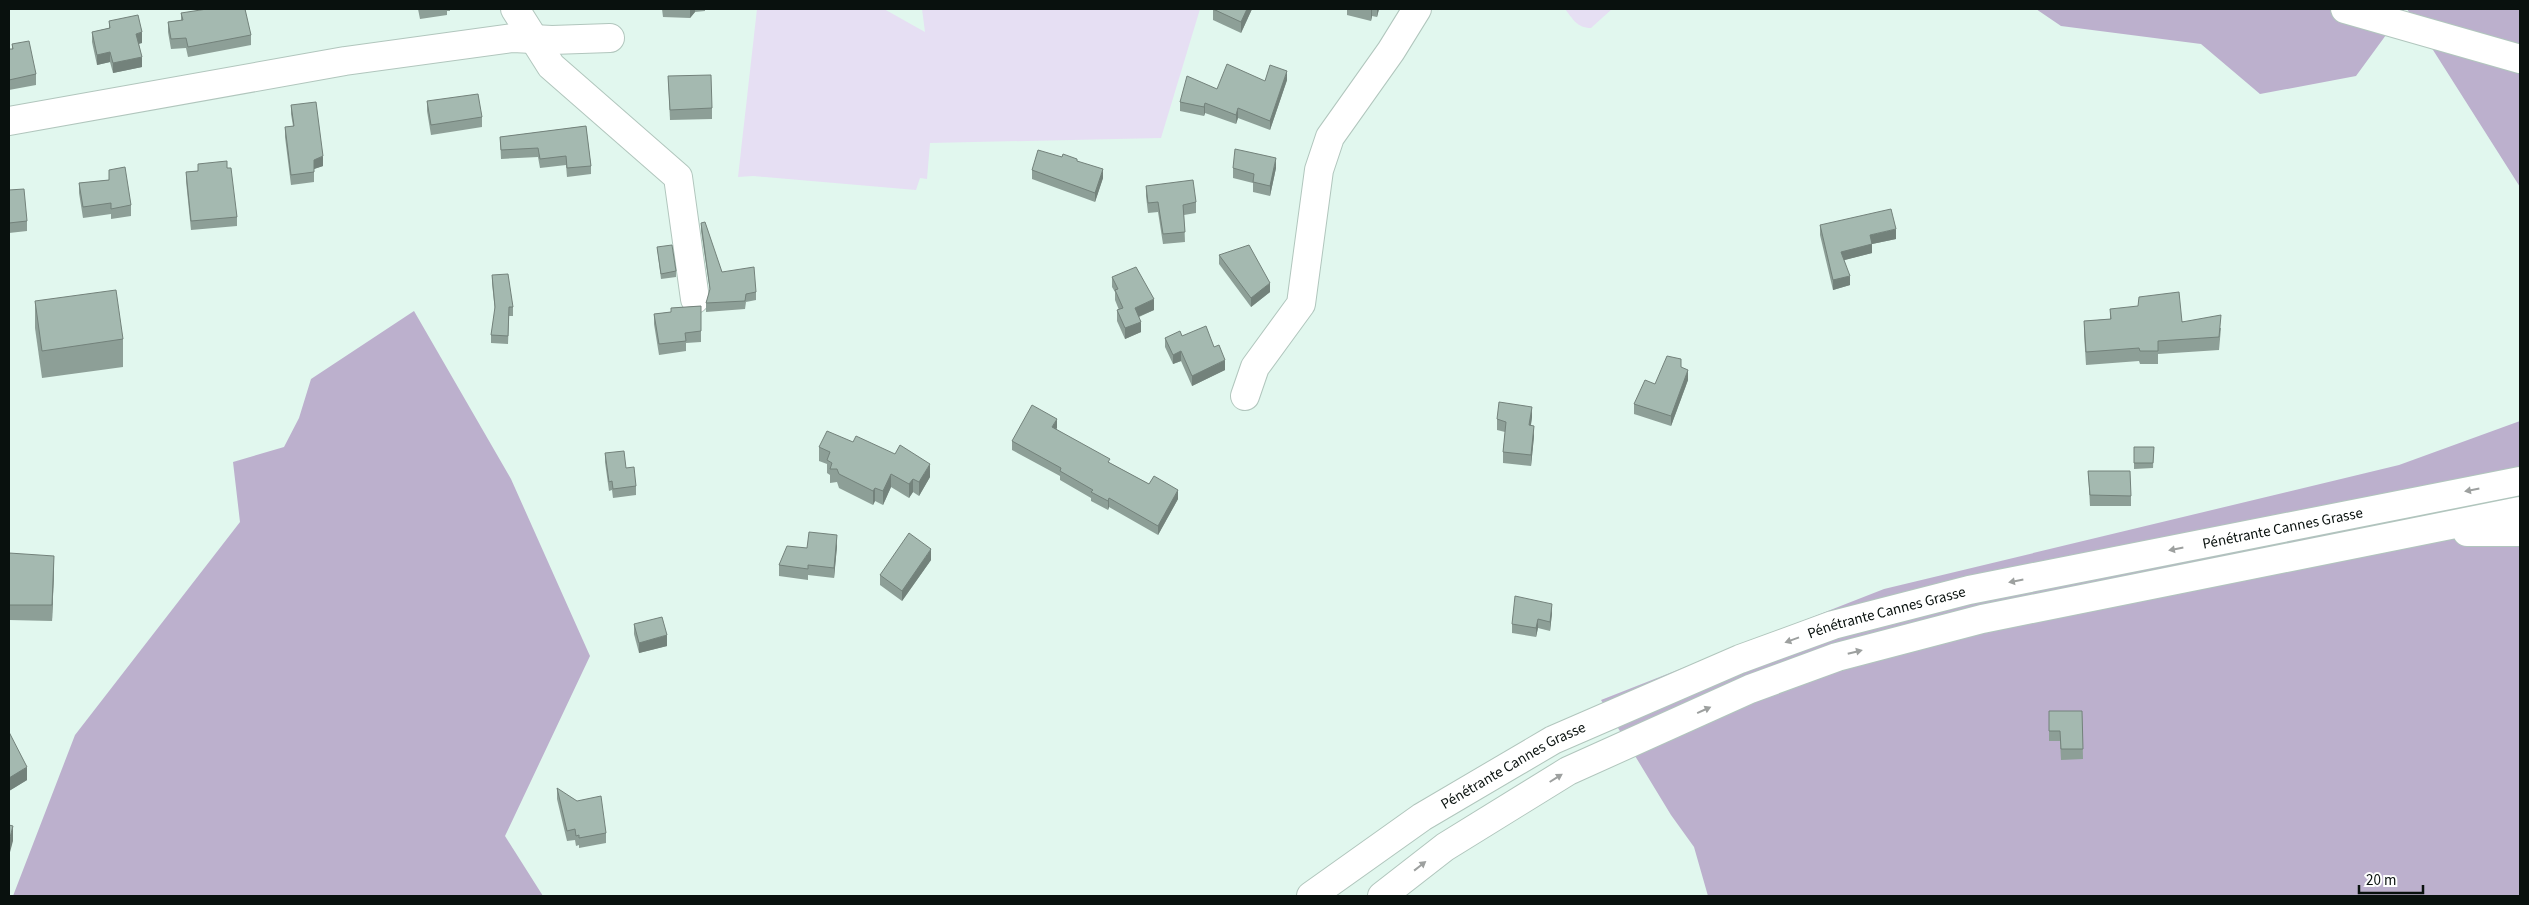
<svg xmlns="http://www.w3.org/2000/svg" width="2529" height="905" viewBox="0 0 2529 905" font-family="'Source Sans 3',sans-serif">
<rect width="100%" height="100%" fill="#e1f7ee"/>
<g fill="#e6dff3">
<path d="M 757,9 L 884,9 L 925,32 L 922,9 L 1200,9 L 1161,138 L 930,143 L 927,179 L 920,178 L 916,190 L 753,176 L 738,177 Z"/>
<path d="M 1565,9 L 1612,9 L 1591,28 C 1577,28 1573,19 1565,9 Z"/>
</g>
<g fill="#bcb0cd">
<path d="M 2036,9 L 2405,9 L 2356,76 L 2260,94 L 2201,44 L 2061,26 Z"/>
<path d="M 2407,9 L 2520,9 L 2520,189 L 2520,187 Z"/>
<path d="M 414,311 L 511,479 L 590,656 L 505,836 L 543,896 L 13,896 L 75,735 L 240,522 L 233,462 L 284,447 L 299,418 L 311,379 Z"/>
<path d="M 2520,421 L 2520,896 L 1708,896 L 1694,847 L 1671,815 L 1601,700 L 1884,589 L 2399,465 Z"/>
</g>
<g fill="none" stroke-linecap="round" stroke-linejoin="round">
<defs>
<g id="minor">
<path d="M 515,9 L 551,66 L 678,177 L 695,299"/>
<path d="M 9,121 L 345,61 L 513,38 L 552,40 L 610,38"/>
<path d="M 1245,396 L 1255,367 L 1301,304 L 1319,170 L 1330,137 L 1391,51 L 1417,9"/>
</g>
<path id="major" d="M 2345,9 L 2520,59"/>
<g id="highway">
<path d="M 2467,532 L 2520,532"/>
<path id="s1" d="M 1311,896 L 1422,817 L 1553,740 L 1740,659 L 1833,625 L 1969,590 L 2520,481"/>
<path d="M 1382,896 L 1445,847 L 1568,771 L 1750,689 L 1837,657 L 1982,619 L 2520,511"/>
</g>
</defs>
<use href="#minor" stroke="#b1c6bd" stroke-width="30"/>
<use href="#major" stroke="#b1c6bd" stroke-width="30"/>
<use href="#highway" stroke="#b1c6bd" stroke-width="30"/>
<use href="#minor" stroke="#fff" stroke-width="28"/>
<use href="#major" stroke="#fff" stroke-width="28"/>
<use href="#highway" stroke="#fff" stroke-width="28"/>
</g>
<g fill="#8d9f97">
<path d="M 418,9 L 450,9 L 450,11 L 447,11 L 447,15 L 420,19 Z"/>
<path d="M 662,9 L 705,9 L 705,11 L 695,12 L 690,18 L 663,17 Z"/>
<path d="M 1213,9 L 1252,9 L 1241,33 L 1213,20 Z"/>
<path d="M 1346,9 L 1379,9 L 1377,17 L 1372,16 L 1371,21 L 1347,15 L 1347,9 Z"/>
<path d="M 181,13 L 251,35 L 251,45 L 188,57 L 186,48 L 171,49 L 168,32 L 168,22 L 181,20 Z"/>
<path d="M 109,21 L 142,43 L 139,44 L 142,67 L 113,73 L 110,62 L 97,65 L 92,42 L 92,32 L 109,28 Z"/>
<path d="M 12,44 L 36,74 L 36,85 L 9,90 L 9,49 L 12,49 Z"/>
<path d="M 668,76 L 712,108 L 712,119 L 670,120 Z"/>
<path d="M 1287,80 L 1270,130 L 1238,118 L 1236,124 L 1205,113 L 1204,116 L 1180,111 L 1180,102 L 1217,89 L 1265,81 Z"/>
<path d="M 427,101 L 482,117 L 482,127 L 431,135 L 427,111 Z"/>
<path d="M 291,105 L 323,166 L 314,169 L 314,182 L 291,185 L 285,137 L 285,127 L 293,126 L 291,114 Z"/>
<path d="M 586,126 L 591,166 L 591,174 L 567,177 L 566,165 L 540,168 L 538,157 L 501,159 L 500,137 Z"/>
<path d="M 1077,161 L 1103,178 L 1095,202 L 1032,179 L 1032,170 Z"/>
<path d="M 227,168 L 237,217 L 237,226 L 191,230 L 186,181 L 186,172 Z"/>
<path d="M 1233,168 L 1276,168 L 1270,196 L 1253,192 L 1253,183 L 1233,178 Z"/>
<path d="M 109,170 L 131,205 L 131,216 L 111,219 L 111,214 L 83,218 L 79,193 L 79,183 L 109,180 Z"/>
<path d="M 1146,186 L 1196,202 L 1196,213 L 1184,215 L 1185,242 L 1163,244 L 1158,212 L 1148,213 L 1146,196 Z"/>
<path d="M 9,190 L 27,221 L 27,231 L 9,233 Z"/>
<path d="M 701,223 L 722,272 L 756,292 L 756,300 L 746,302 L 745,309 L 706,312 L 706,303 L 710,291 L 701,231 Z"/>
<path d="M 1820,225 L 1896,239 L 1872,244 L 1872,253 L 1844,260 L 1850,285 L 1833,290 L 1820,235 Z"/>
<path d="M 657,247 L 676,271 L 676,277 L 661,279 Z"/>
<path d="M 1219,255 L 1270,292 L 1251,307 L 1219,264 Z"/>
<path d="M 492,275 L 513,307 L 513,316 L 509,316 L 508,344 L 491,343 L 491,335 L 495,311 L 492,283 Z"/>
<path d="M 1112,277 L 1154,310 L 1139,317 L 1141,332 L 1125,339 L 1117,321 L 1117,310 L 1119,310 L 1115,300 L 1115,292 L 1112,287 Z"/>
<path d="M 35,301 L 123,339 L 123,367 L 42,378 L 35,328 Z"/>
<path d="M 701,306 L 701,342 L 686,343 L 686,351 L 659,355 L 654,324 L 654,314 L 671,312 L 671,308 Z"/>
<path d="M 2110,309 L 2221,328 L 2219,350 L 2158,354 L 2158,364 L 2140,364 L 2139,361 L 2086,365 L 2084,334 L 2084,321 L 2110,319 Z"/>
<path d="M 1182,336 L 1225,370 L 1192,386 L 1181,361 L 1173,364 L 1165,347 L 1165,338 Z"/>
<path d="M 1681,368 L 1688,380 L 1671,426 L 1634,414 L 1634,404 L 1655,384 Z"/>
<path d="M 1532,417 L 1531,425 L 1534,436 L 1531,466 L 1503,463 L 1503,452 L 1505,432 L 1497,430 L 1497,419 Z"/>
<path d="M 1057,428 L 1056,429 L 1110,463 L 1149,484 L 1178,499 L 1158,535 L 1109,507 L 1108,510 L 1091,501 L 1091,498 L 1060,480 L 1060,476 L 1012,450 L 1012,441 Z"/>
<path d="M 819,447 L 930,477 L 919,496 L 913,492 L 909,498 L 891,487 L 883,505 L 875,501 L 873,505 L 839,488 L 837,482 L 830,483 L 830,475 L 827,473 L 827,464 L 819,461 Z"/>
<path d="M 2134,447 L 2154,447 L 2153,468 L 2134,469 Z"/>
<path d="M 605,453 L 626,468 L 636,486 L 636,495 L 613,498 L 612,490 L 609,491 L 605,462 Z"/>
<path d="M 2088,471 L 2131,496 L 2131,506 L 2090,506 Z"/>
<path d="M 837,546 L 834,578 L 808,575 L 808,580 L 779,576 L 779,565 L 807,548 Z"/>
<path d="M 9,553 L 54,571 L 52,621 L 9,620 Z"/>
<path d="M 931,560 L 902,601 L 880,585 L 880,575 Z"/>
<path d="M 1552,613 L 1550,631 L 1538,628 L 1536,637 L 1512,633 L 1512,624 Z"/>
<path d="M 634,624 L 667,646 L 639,653 L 634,634 Z"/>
<path d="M 2049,711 L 2082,711 L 2083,759 L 2061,760 L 2060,741 L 2049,741 Z"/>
<path d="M 9,732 L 27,780 L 9,791 Z"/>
<path d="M 557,788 L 606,833 L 606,843 L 579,848 L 579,845 L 576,846 L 575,840 L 567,841 L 557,799 Z"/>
</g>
<g fill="#73827b">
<path d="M 690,9 L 695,9 L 695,12 L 690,18 Z"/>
<path d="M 1247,9 L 1252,9 L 1241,33 L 1241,22 Z"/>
<path d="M 1371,9 L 1372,9 L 1372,16 L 1371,21 Z"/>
<path d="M 1377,9 L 1379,9 L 1377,17 Z"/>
<path d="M 142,32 L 142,43 L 136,44 L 136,34 Z"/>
<path d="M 110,52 L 110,62 L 97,65 L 97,55 Z"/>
<path d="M 142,57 L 142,67 L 113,73 L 113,63 Z"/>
<path d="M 1287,71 L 1287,80 L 1270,130 L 1270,121 Z"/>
<path d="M 1205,103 L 1205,113 L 1204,116 L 1204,107 Z"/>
<path d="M 1238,108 L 1238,118 L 1236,124 L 1236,115 Z"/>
<path d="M 323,156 L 323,166 L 314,169 L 314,160 Z"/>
<path d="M 1276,158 L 1276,168 L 1270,196 L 1270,186 Z"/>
<path d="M 1103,169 L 1103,178 L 1095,202 L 1095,193 Z"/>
<path d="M 1896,229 L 1896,239 L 1872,244 L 1872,253 L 1841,261 L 1841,252 L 1870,235 Z"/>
<path d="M 1850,276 L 1850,285 L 1833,290 L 1833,280 Z"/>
<path d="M 1270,283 L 1270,292 L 1251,307 L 1251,298 Z"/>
<path d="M 1154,299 L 1154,310 L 1135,318 L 1135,308 Z"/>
<path d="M 1141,322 L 1141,332 L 1125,339 L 1125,328 Z"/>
<path d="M 1181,351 L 1181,361 L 1173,364 L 1173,355 Z"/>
<path d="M 1225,360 L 1225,370 L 1192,386 L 1192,376 Z"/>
<path d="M 1688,370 L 1688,380 L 1671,426 L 1671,416 Z"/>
<path d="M 1532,407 L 1532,417 L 1529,436 L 1529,425 Z"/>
<path d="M 1057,419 L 1057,428 L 1052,436 L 1052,427 Z"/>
<path d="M 1534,426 L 1534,436 L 1531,466 L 1531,455 Z"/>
<path d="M 930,464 L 930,477 L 919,496 L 919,482 Z"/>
<path d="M 891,474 L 891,487 L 883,505 L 883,491 Z"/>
<path d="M 913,479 L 913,492 L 909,498 L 909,484 Z"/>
<path d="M 875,488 L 875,501 L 873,505 L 873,491 Z"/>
<path d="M 1178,490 L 1178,499 L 1158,535 L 1158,526 Z"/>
<path d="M 1109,498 L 1109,507 L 1108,510 L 1108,501 Z"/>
<path d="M 837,535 L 837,546 L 834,578 L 834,568 Z"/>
<path d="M 931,549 L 931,560 L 902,601 L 902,591 Z"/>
<path d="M 54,556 L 54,571 L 52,621 L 52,605 Z"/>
<path d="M 1552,604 L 1552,613 L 1550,631 L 1550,622 Z"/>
<path d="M 1538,619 L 1538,628 L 1536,637 L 1536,628 Z"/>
<path d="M 667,635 L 667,646 L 639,653 L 639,643 Z"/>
<path d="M 27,767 L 27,780 L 9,791 L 9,778 Z"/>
<path d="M 13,826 L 13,841 L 9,856 L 9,841 Z"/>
</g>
<g fill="#a4b9b0" stroke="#73827b">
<path d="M 207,9 L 245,9 L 251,35 L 188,47 L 186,38 L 171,39 L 168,22 L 183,20 L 181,13 Z"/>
<path d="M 1213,9 L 1247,9 L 1241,22 Z"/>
<path d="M 138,15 L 142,32 L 136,34 L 142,57 L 113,63 L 110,52 L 97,55 L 92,32 L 110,28 L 109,21 Z"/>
<path d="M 29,41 L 36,74 L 9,80 L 9,49 L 13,49 L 12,44 Z"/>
<path d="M 1227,64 L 1265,81 L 1270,65 L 1287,71 L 1270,121 L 1238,108 L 1236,115 L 1205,103 L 1204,107 L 1180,102 L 1187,76 L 1217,89 Z"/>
<path d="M 711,75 L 712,108 L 670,110 L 668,76 Z"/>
<path d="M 478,94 L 482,117 L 431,125 L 427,101 Z"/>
<path d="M 316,102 L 323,156 L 314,160 L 314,172 L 291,175 L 285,127 L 294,126 L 291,105 Z"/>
<path d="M 586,126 L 591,166 L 567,168 L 566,156 L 540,159 L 538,148 L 501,150 L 500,137 Z"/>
<path d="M 1235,149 L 1276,158 L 1270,186 L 1253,182 L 1254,174 L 1233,168 Z"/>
<path d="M 1038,150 L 1062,157 L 1063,154 L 1077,159 L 1077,161 L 1103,169 L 1095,193 L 1032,170 Z"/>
<path d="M 227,161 L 227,168 L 231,168 L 237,217 L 191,221 L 186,172 L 198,171 L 198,164 Z"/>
<path d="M 125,167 L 131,205 L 111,209 L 111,203 L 83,207 L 79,183 L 109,180 L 109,170 Z"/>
<path d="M 1193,180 L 1196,202 L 1183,205 L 1185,232 L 1163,234 L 1158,202 L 1148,203 L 1146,186 Z"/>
<path d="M 24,189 L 27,221 L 9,223 L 9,190 Z"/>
<path d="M 1891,209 L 1896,229 L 1870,235 L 1872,244 L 1841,252 L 1850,276 L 1833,280 L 1820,225 Z"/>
<path d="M 705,222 L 722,272 L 754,267 L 756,292 L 746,294 L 745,301 L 706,303 L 710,289 L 701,223 Z"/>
<path d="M 672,245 L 676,271 L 661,274 L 657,247 Z"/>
<path d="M 1249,245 L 1270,283 L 1251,298 L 1219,255 Z"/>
<path d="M 1136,267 L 1154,299 L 1135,308 L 1141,322 L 1125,328 L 1117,310 L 1123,308 L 1115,290 L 1118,289 L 1112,277 Z"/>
<path d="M 508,274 L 513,307 L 509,307 L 508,336 L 491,335 L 495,307 L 492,275 Z"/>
<path d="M 116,290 L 123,339 L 42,351 L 35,301 Z"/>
<path d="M 2179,292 L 2182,322 L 2221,315 L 2219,337 L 2158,341 L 2158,351 L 2140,351 L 2139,348 L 2086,352 L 2084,321 L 2111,319 L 2110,309 L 2138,306 L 2139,297 Z"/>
<path d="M 701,306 L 701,331 L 685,333 L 686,341 L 659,344 L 654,314 L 671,312 L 671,308 Z"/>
<path d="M 1206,326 L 1214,347 L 1219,345 L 1225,360 L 1192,376 L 1181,351 L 1173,355 L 1165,338 L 1180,331 L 1182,336 Z"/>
<path d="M 1667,356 L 1681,359 L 1681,367 L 1688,370 L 1671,416 L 1634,404 L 1645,380 L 1655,384 Z"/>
<path d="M 1499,402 L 1532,407 L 1529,425 L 1534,426 L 1531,455 L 1503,452 L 1506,422 L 1497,419 Z"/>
<path d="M 1032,405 L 1057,419 L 1052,427 L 1110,459 L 1108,462 L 1149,484 L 1154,476 L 1178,490 L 1158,526 L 1109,498 L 1108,501 L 1091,492 L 1093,490 L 1060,471 L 1061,468 L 1012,441 Z"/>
<path d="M 827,431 L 853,442 L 856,436 L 895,454 L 900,445 L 930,464 L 919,482 L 913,479 L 909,484 L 891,474 L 883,491 L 875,488 L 873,491 L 839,474 L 837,469 L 830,469 L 832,463 L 827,460 L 830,452 L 819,447 Z"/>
<path d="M 2134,447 L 2154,447 L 2153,463 L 2134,463 Z"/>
<path d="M 624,451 L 626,468 L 634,467 L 636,486 L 613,489 L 612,481 L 609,482 L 605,453 Z"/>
<path d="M 2088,471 L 2130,471 L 2131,496 L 2090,495 Z"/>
<path d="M 809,532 L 837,535 L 834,568 L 808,565 L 808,569 L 779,565 L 787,546 L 807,548 Z"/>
<path d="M 909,533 L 931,549 L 902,591 L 880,575 Z"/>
<path d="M 9,553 L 54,556 L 52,605 L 9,605 Z"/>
<path d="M 1515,596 L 1552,604 L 1550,622 L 1538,619 L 1536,628 L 1512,624 Z"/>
<path d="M 662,617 L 667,635 L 639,643 L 634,624 Z"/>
<path d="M 2049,711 L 2082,711 L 2083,749 L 2061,749 L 2060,731 L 2049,731 Z"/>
<path d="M 9,732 L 27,767 L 9,778 Z"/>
<path d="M 557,788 L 577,801 L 601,796 L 606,833 L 579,838 L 579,835 L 576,836 L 575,829 L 567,831 Z"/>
<path d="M 9,825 L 13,826 L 9,841 Z"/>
</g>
<defs><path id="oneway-solid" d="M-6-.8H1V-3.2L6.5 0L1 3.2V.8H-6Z" transform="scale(1.25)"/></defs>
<g fill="#9da09f">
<use href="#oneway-solid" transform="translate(2472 490) rotate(169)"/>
<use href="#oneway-solid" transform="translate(2176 549) rotate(169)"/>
<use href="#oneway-solid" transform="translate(2016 581) rotate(169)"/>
<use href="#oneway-solid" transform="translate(1792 640) rotate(160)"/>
<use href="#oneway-solid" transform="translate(1855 652) rotate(-14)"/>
<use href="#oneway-solid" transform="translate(1704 710) rotate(-24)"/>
<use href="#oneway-solid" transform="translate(1556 778) rotate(-32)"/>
<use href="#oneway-solid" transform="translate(1420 866) rotate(-38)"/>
</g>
<g text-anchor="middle" stroke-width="4" stroke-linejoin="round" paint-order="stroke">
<g font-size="15" fill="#09110e" stroke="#fefefe">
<text dy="5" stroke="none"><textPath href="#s1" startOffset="1051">Pénétrante Cannes Grasse</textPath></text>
<text dy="5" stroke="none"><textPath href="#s1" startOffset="646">Pénétrante Cannes Grasse</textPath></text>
<text dy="5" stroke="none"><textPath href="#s1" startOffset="241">Pénétrante Cannes Grasse</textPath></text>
</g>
</g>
<rect width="2529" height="905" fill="none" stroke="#09110e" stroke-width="20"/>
<path d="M2359 885v8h64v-8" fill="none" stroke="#09110e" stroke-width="2.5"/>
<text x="2366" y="885" font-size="15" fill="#09110e" stroke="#fefefe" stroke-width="4" paint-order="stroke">20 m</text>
</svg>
